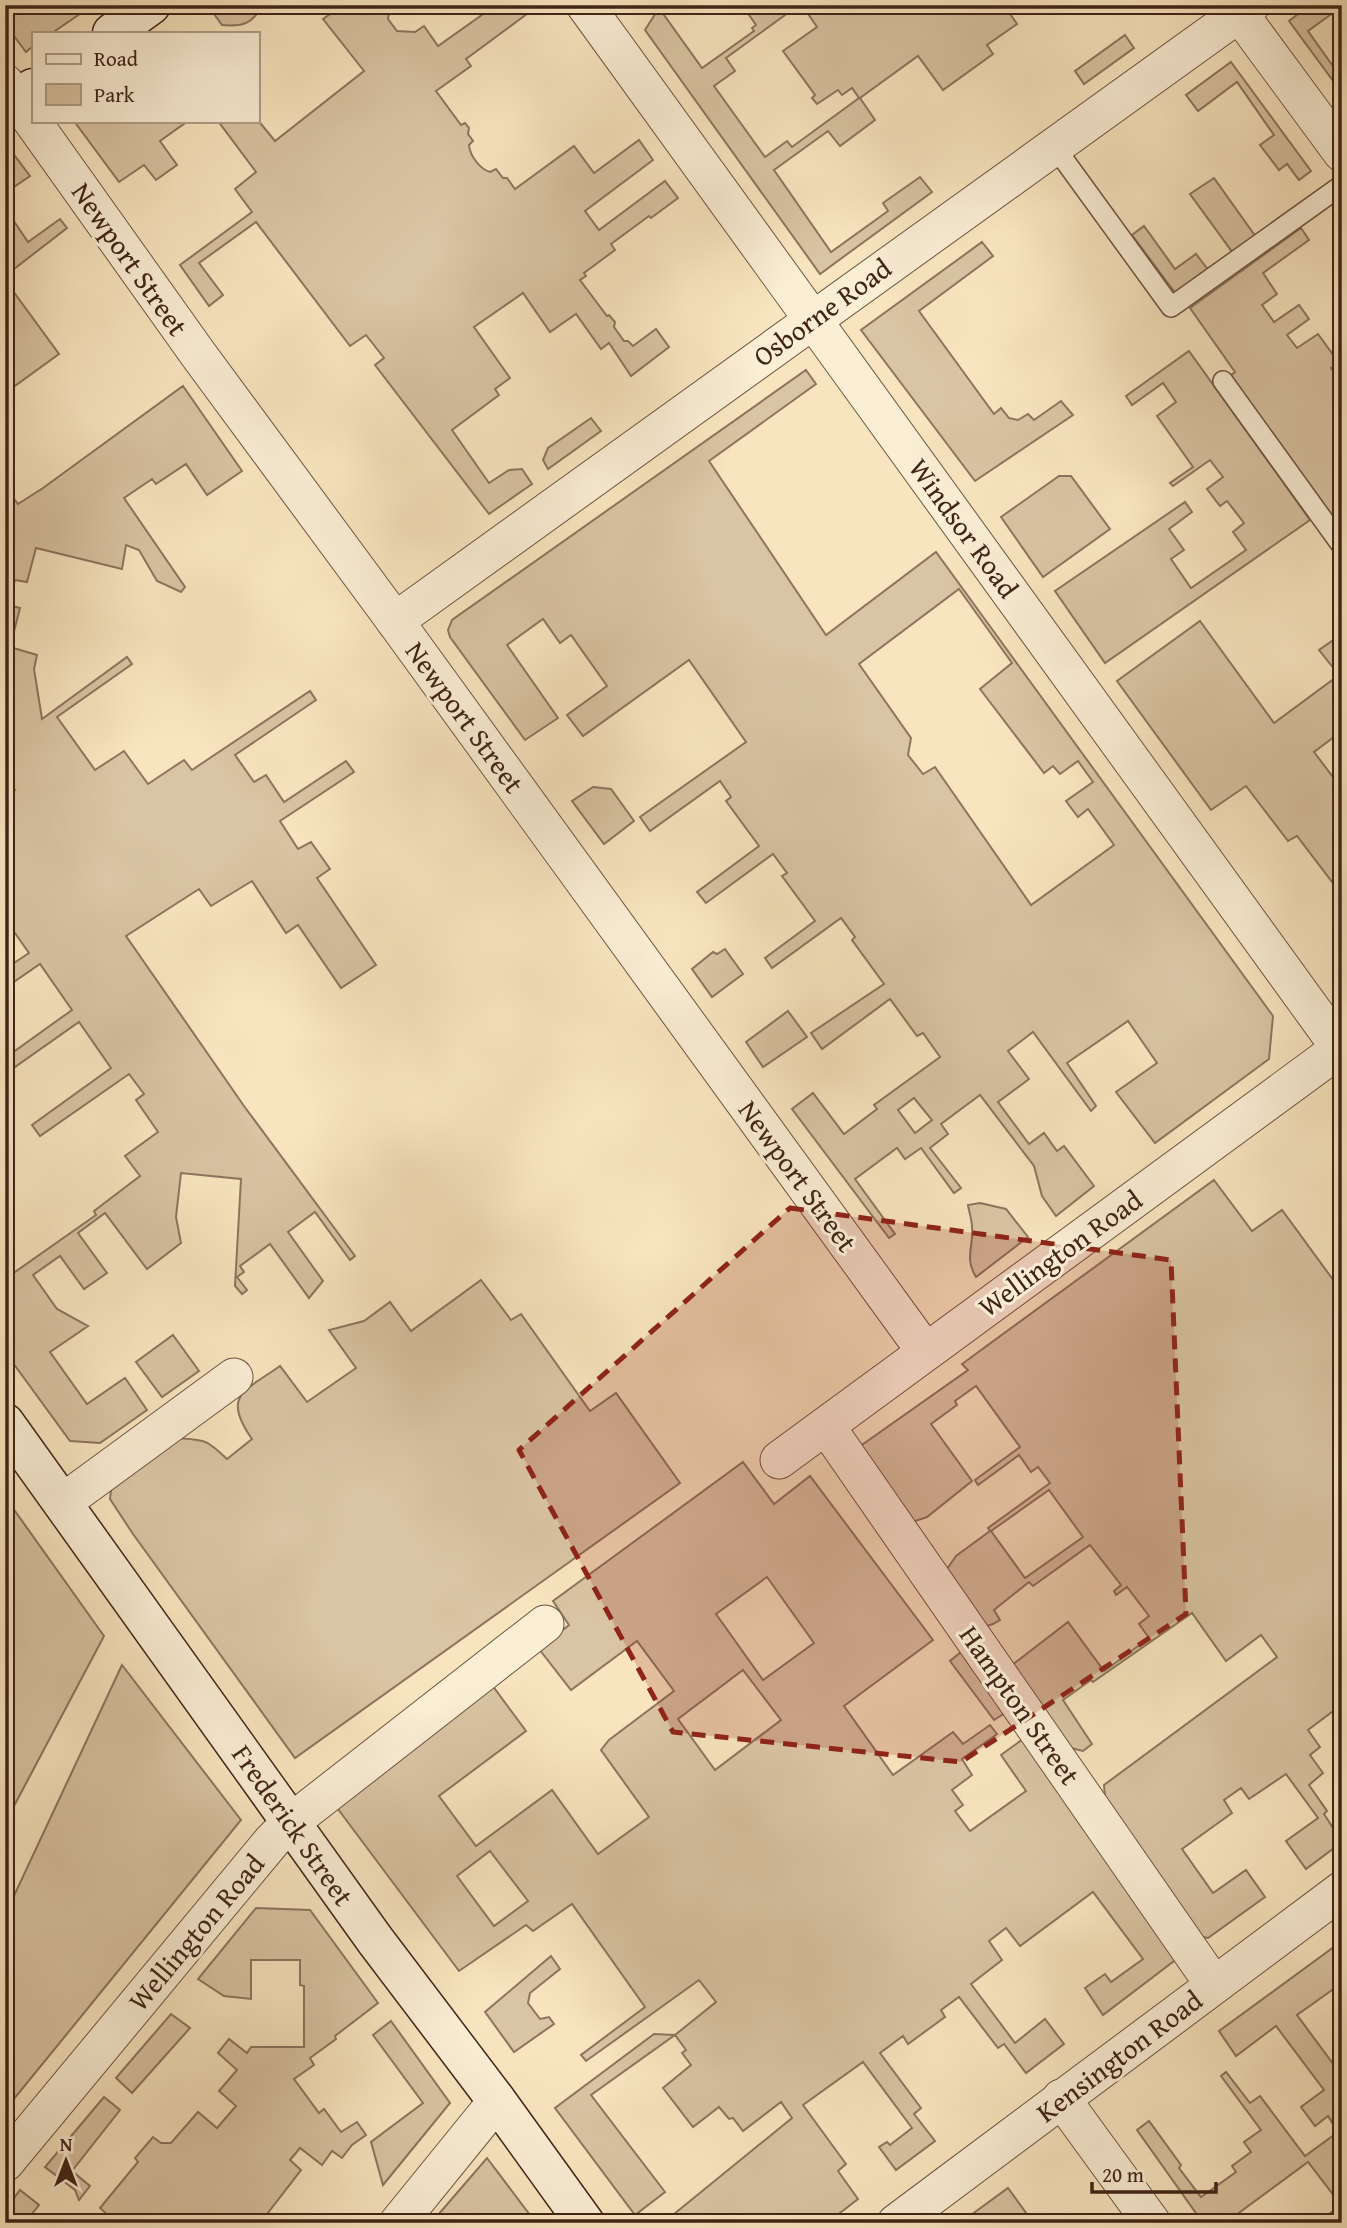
<svg xmlns="http://www.w3.org/2000/svg" width="1347" height="2228" viewBox="0 0 1347 2228" font-family="'Gentium Book Plus',serif">
<rect width="100%" height="100%" fill="#f8e5bf"/>
<filter id="stains"><feTurbulence type="fractalNoise" baseFrequency=".00286" numOctaves="4"/><feColorMatrix values="0 0 0 0 .2 0 0 0 0 .09 0 0 0 0 .02 0 0 0 .5 -.17"/></filter>
<radialGradient id="worn" r=".72"><stop offset=".6" stop-color="#630" stop-opacity="0"/><stop offset="1" stop-color="#630" stop-opacity=".3"/></radialGradient>
<g fill="#d9c4a3" stroke="#8c745e" stroke-width="2" fill-rule="evenodd">
<path d="M 5,5 L 93,5 L 52,33 L 33,33 L 33,46 L 26,52 L 5,24 Z"/>
<path d="M 212,5 L 262,5 C 253,24 242,27 222,25 L 209,7 Z"/>
<path d="M 337,5 L 390,7 L 388,19 L 397,31 L 415,32 L 424,26 L 438,46 L 496,5 L 539,5 L 466,59 L 471,66 L 436,91 L 461,125 L 465,123 L 469,128 L 468,134 L 473,141 L 469,145 C 470,156 480,169 490,172 L 496,169 L 503,178 L 507,178 L 515,189 L 574,146 L 594,173 L 639,140 L 653,160 L 585,211 L 599,230 L 665,181 L 678,198 L 651,218 L 649,216 L 611,244 L 615,250 L 584,273 L 586,276 L 580,280 L 607,316 L 609,315 L 615,322 L 614,327 L 624,341 L 628,341 L 633,346 L 656,329 L 669,347 L 631,376 L 609,343 L 601,349 L 576,314 L 550,332 L 523,293 L 474,327 L 510,378 L 495,389 L 499,395 L 452,430 L 489,483 L 509,470 L 522,469 L 532,484 L 489,514 L 375,365 L 384,358 L 366,335 L 350,346 L 256,222 L 199,263 L 223,295 L 209,306 L 180,265 L 252,212 L 235,189 L 256,172 L 218,121 L 257,121 L 257,119 L 275,141 L 364,71 L 323,19 L 339,8 Z"/>
<path d="M 749,5 L 789,5 L 792,10 L 726,58 L 735,71 L 714,86 L 765,157 L 787,141 L 792,147 L 859,98 L 852,88 L 842,95 L 838,90 L 817,104 L 812,98 L 815,95 L 783,51 L 817,27 L 802,5 L 1004,5 L 1017,24 L 987,45 L 993,54 L 943,90 L 918,56 L 860,98 L 875,120 L 840,146 L 828,131 L 774,170 L 831,252 L 888,211 L 883,203 L 920,177 L 932,192 L 820,274 L 645,30 L 659,8 L 702,68 L 754,31 L 752,28 L 756,25 L 745,9 Z"/>
<path d="M 1310,5 L 1334,5 L 1337,10 L 1308,31 L 1340,76 L 1342,75 L 1342,93 L 1289,21 Z"/>
<path d="M 1125,35 L 1134,48 L 1084,84 L 1075,71 Z"/>
<path d="M 1231,62 L 1311,171 L 1299,180 L 1287,164 L 1279,170 L 1260,145 L 1274,135 L 1237,82 L 1198,111 L 1186,95 Z"/>
<path d="M 74,121 L 188,121 L 160,141 L 177,165 L 156,180 L 144,165 L 119,182 Z"/>
<path d="M 9,148 L 30,176 L 5,193 L 5,151 Z"/>
<path d="M 1214,178 L 1256,237 L 1233,253 L 1190,194 Z"/>
<path d="M 5,208 L 28,242 L 60,219 L 67,228 L 5,276 Z"/>
<path d="M 1144,226 L 1175,269 L 1196,254 L 1209,271 L 1176,294 L 1132,235 Z"/>
<path d="M 1301,228 L 1309,240 L 1263,273 L 1277,294 L 1262,305 L 1274,322 L 1299,305 L 1309,319 L 1287,335 L 1297,348 L 1318,334 L 1339,363 L 1331,368 L 1342,383 L 1342,529 L 1230,376 L 1235,372 L 1190,308 Z"/>
<path d="M 982,242 L 993,256 L 919,311 L 994,414 L 1001,408 L 1009,418 L 1018,420 L 1028,414 L 1034,420 L 1061,401 L 1073,415 L 975,481 L 861,330 Z"/>
<path d="M 5,280 L 59,354 L 12,388 L 5,378 Z"/>
<path d="M 1189,351 L 1310,520 L 1105,663 L 1055,591 L 1185,502 L 1192,512 L 1169,529 L 1184,550 L 1171,559 L 1191,588 L 1246,550 L 1233,532 L 1244,523 L 1227,501 L 1220,506 L 1207,489 L 1223,477 L 1210,460 L 1173,486 L 1170,483 L 1193,467 L 1157,416 L 1176,402 L 1163,383 L 1132,405 L 1126,396 Z"/>
<path d="M 806,370 L 816,384 L 709,461 L 826,635 L 936,552 L 1273,1016 L 1269,1059 L 1155,1143 L 1116,1092 L 1157,1063 L 1128,1021 L 1067,1063 L 1096,1106 L 1091,1111 L 1033,1032 L 1008,1051 L 1029,1079 L 998,1102 L 1029,1144 L 1044,1133 L 1057,1151 L 1064,1146 L 1094,1186 L 1056,1216 L 1042,1196 L 1034,1166 L 980,1095 L 941,1124 L 948,1134 L 930,1148 L 961,1188 L 954,1193 L 921,1148 L 905,1159 L 897,1148 L 855,1179 L 895,1234 L 889,1238 L 792,1109 L 813,1093 L 844,1134 L 877,1109 L 874,1105 L 940,1057 L 923,1033 L 917,1036 L 890,999 L 822,1049 L 811,1033 L 884,984 L 852,940 L 855,937 L 841,918 L 772,968 L 765,958 L 815,921 L 782,876 L 787,873 L 773,854 L 706,903 L 697,892 L 759,846 L 726,801 L 731,797 L 720,781 L 650,831 L 640,817 L 746,742 L 689,660 L 583,736 L 567,715 L 607,686 L 571,635 L 560,643 L 543,619 L 507,645 L 558,718 L 525,740 L 450,637 L 448,630 L 452,620 ZM 959,589 L 1012,663 L 980,689 L 1044,773 L 1053,766 L 1060,774 L 1078,761 L 1093,782 L 1066,801 L 1078,817 L 1088,809 L 1114,845 L 1031,905 L 935,767 L 923,774 L 908,755 L 911,738 L 859,664 ZM 914,1098 L 932,1120 L 915,1133 L 898,1110 Z"/>
<path d="M 183,386 L 242,471 L 207,495 L 186,464 L 156,484 L 152,479 L 124,498 L 185,587 L 181,592 L 157,581 L 139,550 L 126,545 L 122,569 L 36,548 L 27,582 L 15,580 L 8,605 L 20,608 L 10,647 L 37,655 L 34,669 L 42,719 L 127,657 L 132,664 L 57,717 L 95,770 L 124,751 L 148,784 L 184,760 L 192,770 L 310,691 L 316,700 L 235,755 L 254,782 L 266,775 L 284,802 L 346,761 L 354,772 L 280,821 L 298,849 L 311,842 L 330,869 L 317,878 L 376,965 L 341,988 L 298,925 L 286,933 L 252,881 L 211,906 L 199,889 L 126,936 L 244,1106 L 355,1256 L 350,1260 L 315,1212 L 288,1232 L 323,1281 L 309,1298 L 270,1244 L 240,1266 L 244,1272 L 237,1277 L 247,1290 L 242,1294 L 235,1286 L 241,1179 L 181,1173 L 176,1217 L 181,1243 L 147,1269 L 105,1213 L 78,1233 L 107,1273 L 84,1289 L 60,1256 L 33,1275 L 57,1309 L 88,1326 L 50,1352 L 87,1404 L 125,1378 L 147,1410 L 100,1443 L 70,1441 L 5,1352 L 5,1279 L 96,1215 L 94,1211 L 140,1176 L 125,1156 L 158,1132 L 136,1100 L 144,1094 L 129,1074 L 40,1136 L 32,1125 L 111,1068 L 79,1022 L 5,1074 L 5,1058 L 72,1010 L 40,964 L 5,988 L 5,969 L 29,953 L 5,919 L 5,797 L 15,790 L 5,777 L 5,488 L 18,504 L 43,488 Z"/>
<path d="M 591,418 L 601,431 L 548,469 L 543,460 L 548,448 Z"/>
<path d="M 1059,476 L 1071,476 L 1110,529 L 1043,577 L 1001,517 Z"/>
<path d="M 1200,621 L 1274,723 L 1339,675 L 1319,650 L 1342,634 L 1342,731 L 1314,752 L 1342,789 L 1342,895 L 1297,836 L 1288,841 L 1246,786 L 1211,810 L 1117,681 Z"/>
<path d="M 593,787 L 611,789 L 634,821 L 604,844 L 572,801 Z"/>
<path d="M 725,949 L 743,974 L 712,997 L 692,969 L 713,952 L 717,954 Z"/>
<path d="M 788,1011 L 807,1037 L 763,1067 L 746,1042 Z"/>
<path d="M 1214,1180 L 1252,1231 L 1282,1210 L 1342,1292 L 1342,1325 L 1339,1327 L 1342,1331 L 1342,1725 L 1332,1712 L 1308,1730 L 1320,1747 L 1310,1755 L 1323,1773 L 1309,1785 L 1327,1811 L 1324,1814 L 1342,1842 L 1306,1869 L 1286,1841 L 1318,1818 L 1286,1774 L 1249,1799 L 1241,1788 L 1224,1800 L 1232,1813 L 1182,1849 L 1213,1893 L 1246,1870 L 1265,1897 L 1208,1938 L 1192,1935 L 1105,1797 L 1104,1785 L 1277,1657 L 1261,1635 L 1226,1661 L 1192,1613 L 1093,1682 L 1091,1680 L 1063,1700 L 1092,1744 L 1083,1751 L 1071,1748 L 1012,1665 L 1068,1622 L 1104,1671 L 1149,1638 L 1139,1624 L 1149,1616 L 1127,1587 L 1116,1595 L 1114,1591 L 1121,1585 L 1090,1545 L 1033,1586 L 1029,1582 L 994,1610 L 1000,1620 L 993,1624 L 984,1627 L 945,1572 L 956,1556 L 990,1531 L 988,1528 L 1050,1483 L 1038,1467 L 1031,1472 L 1019,1455 L 978,1485 L 975,1480 L 1020,1447 L 976,1386 L 955,1401 L 957,1405 L 931,1424 L 972,1481 L 927,1517 L 912,1522 L 859,1447 L 968,1370 L 962,1364 ZM 1049,1490 L 1083,1537 L 1025,1578 L 991,1531 Z"/>
<path d="M 980,1203 L 1006,1209 L 1028,1237 L 976,1277 C 964,1258 974,1246 972,1227 C 972,1220 969,1212 968,1205 Z"/>
<path d="M 481,1280 L 511,1320 L 521,1314 L 590,1411 L 616,1393 L 680,1483 L 295,1758 L 133,1534 L 110,1499 L 111,1490 L 175,1438 C 205,1440 205,1438 227,1459 L 252,1439 C 221,1395 245,1391 280,1366 L 307,1402 L 356,1368 L 329,1330 L 364,1321 L 390,1302 L 411,1331 Z"/>
<path d="M 173,1335 L 199,1371 L 162,1397 L 136,1362 Z"/>
<path d="M 743,1462 L 774,1504 L 810,1476 L 933,1640 L 844,1706 L 893,1775 L 953,1732 L 963,1744 L 990,1725 L 997,1734 L 962,1759 L 972,1775 L 952,1790 L 963,1805 L 955,1811 L 970,1831 L 1026,1791 L 1001,1755 L 1023,1739 L 1178,1958 L 1103,2015 L 1085,1988 L 1105,1974 L 1111,1982 L 1143,1959 L 1093,1892 L 1020,1946 L 1006,1928 L 989,1941 L 1002,1960 L 971,1984 L 1015,2043 L 1045,2019 L 1064,2044 L 1026,2073 L 1004,2044 L 998,2048 L 959,1997 L 941,2010 L 945,2017 L 908,2044 L 903,2036 L 880,2053 L 921,2108 L 914,2114 L 935,2141 L 896,2170 L 879,2147 L 887,2142 L 890,2145 L 912,2128 L 863,2062 L 803,2105 L 846,2164 L 838,2171 L 858,2199 L 827,2223 L 663,2223 L 792,2118 L 781,2102 L 743,2131 L 733,2118 L 729,2119 L 719,2107 L 693,2127 L 663,2088 L 691,2065 L 682,2053 L 686,2050 L 675,2035 L 591,2095 L 665,2192 L 635,2215 L 555,2108 L 654,2034 L 675,2035 L 716,2002 L 699,1980 L 586,2061 L 581,2055 L 645,2007 L 572,1904 L 533,1931 L 526,1925 L 459,1971 L 335,1805 L 492,1685 L 526,1731 L 439,1796 L 476,1846 L 552,1790 L 598,1854 L 649,1817 L 601,1750 L 609,1740 L 674,1691 L 637,1641 L 571,1690 L 539,1649 L 569,1625 L 553,1601 ZM 767,1577 L 814,1643 L 763,1680 L 716,1614 ZM 743,1670 L 781,1720 L 715,1770 L 678,1719 ZM 490,1851 L 528,1901 L 494,1926 L 457,1876 Z"/>
<path d="M 5,1497 L 104,1636 L 5,1823 Z"/>
<path d="M 961,1652 L 1005,1713 L 994,1720 L 950,1661 Z"/>
<path d="M 122,1665 L 241,1820 L 5,2110 L 5,1915 Z"/>
<path d="M 256,1908 L 310,1910 L 378,2003 L 335,2036 L 336,2039 L 310,2058 L 314,2065 L 294,2079 L 319,2113 L 324,2109 L 341,2132 L 357,2122 L 366,2135 L 352,2145 L 342,2158 L 332,2151 L 322,2165 L 300,2148 L 290,2160 L 301,2170 L 260,2223 L 251,2223 L 241,2216 L 236,2223 L 117,2223 L 100,2208 L 138,2162 L 135,2158 L 153,2137 L 161,2143 L 171,2143 L 198,2112 L 217,2128 L 236,2106 L 219,2091 L 237,2070 L 218,2053 L 229,2039 L 247,2053 L 251,2047 L 304,2047 L 304,1986 L 300,1985 L 300,1960 L 251,1960 L 251,1999 L 224,1996 L 198,1979 Z"/>
<path d="M 1342,1941 L 1342,1983 L 1297,2015 L 1342,2076 L 1342,2130 L 1339,2132 L 1342,2136 L 1342,2223 L 1317,2223 L 1341,2205 L 1308,2162 L 1232,2218 L 1235,2223 L 1203,2223 L 1137,2130 L 1149,2121 L 1181,2165 L 1179,2168 L 1201,2197 L 1236,2172 L 1232,2166 L 1251,2152 L 1244,2142 L 1261,2130 L 1221,2076 L 1226,2072 L 1250,2103 L 1260,2096 L 1305,2156 L 1338,2132 L 1328,2116 L 1315,2126 L 1301,2107 L 1324,2090 L 1276,2026 L 1236,2056 L 1219,2031 Z"/>
<path d="M 551,1956 L 560,1969 L 530,1993 L 528,2003 L 540,2019 L 549,2017 L 554,2024 L 514,2052 L 485,2012 Z"/>
<path d="M 171,2014 L 190,2028 L 132,2093 L 116,2078 Z"/>
<path d="M 391,2021 L 450,2103 L 383,2185 L 371,2142 L 423,2103 L 373,2035 Z"/>
<path d="M 104,2097 L 120,2110 L 72,2171 L 90,2186 L 79,2200 L 75,2190 L 45,2167 Z"/>
<path d="M 487,2158 L 536,2223 L 506,2223 L 499,2214 L 486,2223 L 431,2223 Z"/>
<path d="M 1008,2188 L 1029,2217 L 1021,2223 L 976,2223 L 971,2215 Z"/>
<path d="M 20,2190 L 39,2205 L 25,2223 L 5,2223 L 5,2210 Z"/>
</g>
<g fill="none" stroke-linecap="round" stroke-linejoin="round">
<defs>
<g id="lane">
<path d="M 1054,146 L 1171,307 L 1342,185"/>
<path d="M 1223,381 L 1342,546"/>
</g>
<g id="street">
<path d="M 585,5 L 1342,1051"/>
<path d="M 1233,5 L 1342,153"/>
<path d="M 5,83 L 198,354 L 395,621 L 925,1351"/>
<path d="M 395,621 L 1251,5"/>
<path d="M 826,1426 L 1214,1985"/>
<path d="M 779,1460 L 1342,1047"/>
<path d="M 62,1503 L 234,1377"/>
<path d="M 1061,2098 L 1152,2223"/>
<path d="M 5,2163 L 272,1841 L 290,1823 L 545,1624"/>
<path d="M 398,2223 L 497,2101"/>
<path d="M 896,2223 L 1342,1890"/>
</g>
<g id="secondary">
<path d="M 112,33 L 151,5"/>
<path d="M 5,108 L 33,88"/>
<path d="M 5,1423 L 375,1940 L 497,2101 L 585,2223"/>
</g>
</defs>
<use href="#lane" stroke="#6e5442" stroke-width="22"/>
<use href="#street" stroke="#6e5442" stroke-width="39"/>
<use href="#secondary" stroke="#402418" stroke-width="41"/>
<use href="#lane" stroke="#faeed5" stroke-width="19"/>
<use href="#street" stroke="#faeed5" stroke-width="37"/>
<use href="#secondary" stroke="#faeed5" stroke-width="38"/>
</g>
<path fill="#8f2418" fill-opacity="0.2" stroke="#8f2418" stroke-width="5" stroke-dasharray="14 9" stroke-linejoin="round" d="M 790,1208 L 1171,1260 L 1186,1614 L 961,1762 L 673,1732 L 519,1450 Z"/>
<g text-anchor="middle" stroke-width="6" stroke-linejoin="round" paint-order="stroke">
<g font-size="28" fill="#402418" stroke="#faeed5">
<text transform="translate(130 259) rotate(55)" y="10">Newport Street</text>
<text transform="translate(822 312) rotate(-36)" y="10">Osborne Road</text>
<text transform="translate(964 528) rotate(54)" y="10">Windsor Road</text>
<text transform="translate(465 717) rotate(54)" y="10">Newport Street</text>
<text transform="translate(798 1176) rotate(54)" y="10">Newport Street</text>
<text transform="translate(1060 1253) rotate(-36)" y="10">Wellington Road</text>
<text transform="translate(1020 1705) rotate(55)" y="10">Hampton Street</text>
<text transform="translate(293 1825) rotate(55)" y="10">Frederick Street</text>
<text transform="translate(196 1932) rotate(-50)" y="10">Wellington Road</text>
<text transform="translate(1119 2056) rotate(-37)" y="10">Kensington Road</text>
</g>
</g>
<rect width="1347" height="2228" fill="none" stroke="#f8e5bf" stroke-width="28"/>
<rect x="7" y="7" width="1333" height="2214" fill="none" stroke="#402418" stroke-width="3.5"/>
<rect x="14" y="14" width="1319" height="2200" fill="none" stroke="#402418" stroke-width="2"/>
<rect x="32" y="32" width="228" height="91" fill="#faeed5" stroke="#b09d89" stroke-width="2"/>
<rect x="46" y="54" width="35" height="10" fill="#faeed5" stroke="#b09d89" stroke-width="2"/>
<text x="94" y="66" font-size="21" fill="#402418">Road</text>
<rect x="46" y="84" width="35" height="21" fill="#d9c4a3" stroke="#b09d89" stroke-width="2"/>
<text x="94" y="102" font-size="21" fill="#402418">Park</text>
<g transform="translate(66 2161)" stroke="#faeed5" stroke-width="5" paint-order="stroke">
<path d="M0-5L12 26L0 18L-12 26Z" fill="#402418"/>
<text y="-10" font-size="19" font-weight="bold" text-anchor="middle" fill="#402418">N</text>
</g>
<path d="M1092 2182v10h124v-10" fill="none" stroke="#402418" stroke-width="3.5"/>
<text x="1102" y="2182" font-size="21" fill="#402418" stroke="#faeed5" stroke-width="5" paint-order="stroke">20 m</text>
<rect width="100%" height="100%" filter="url(#stains)"/>
<rect width="100%" height="100%" fill="url(#worn)"/>
</svg>
